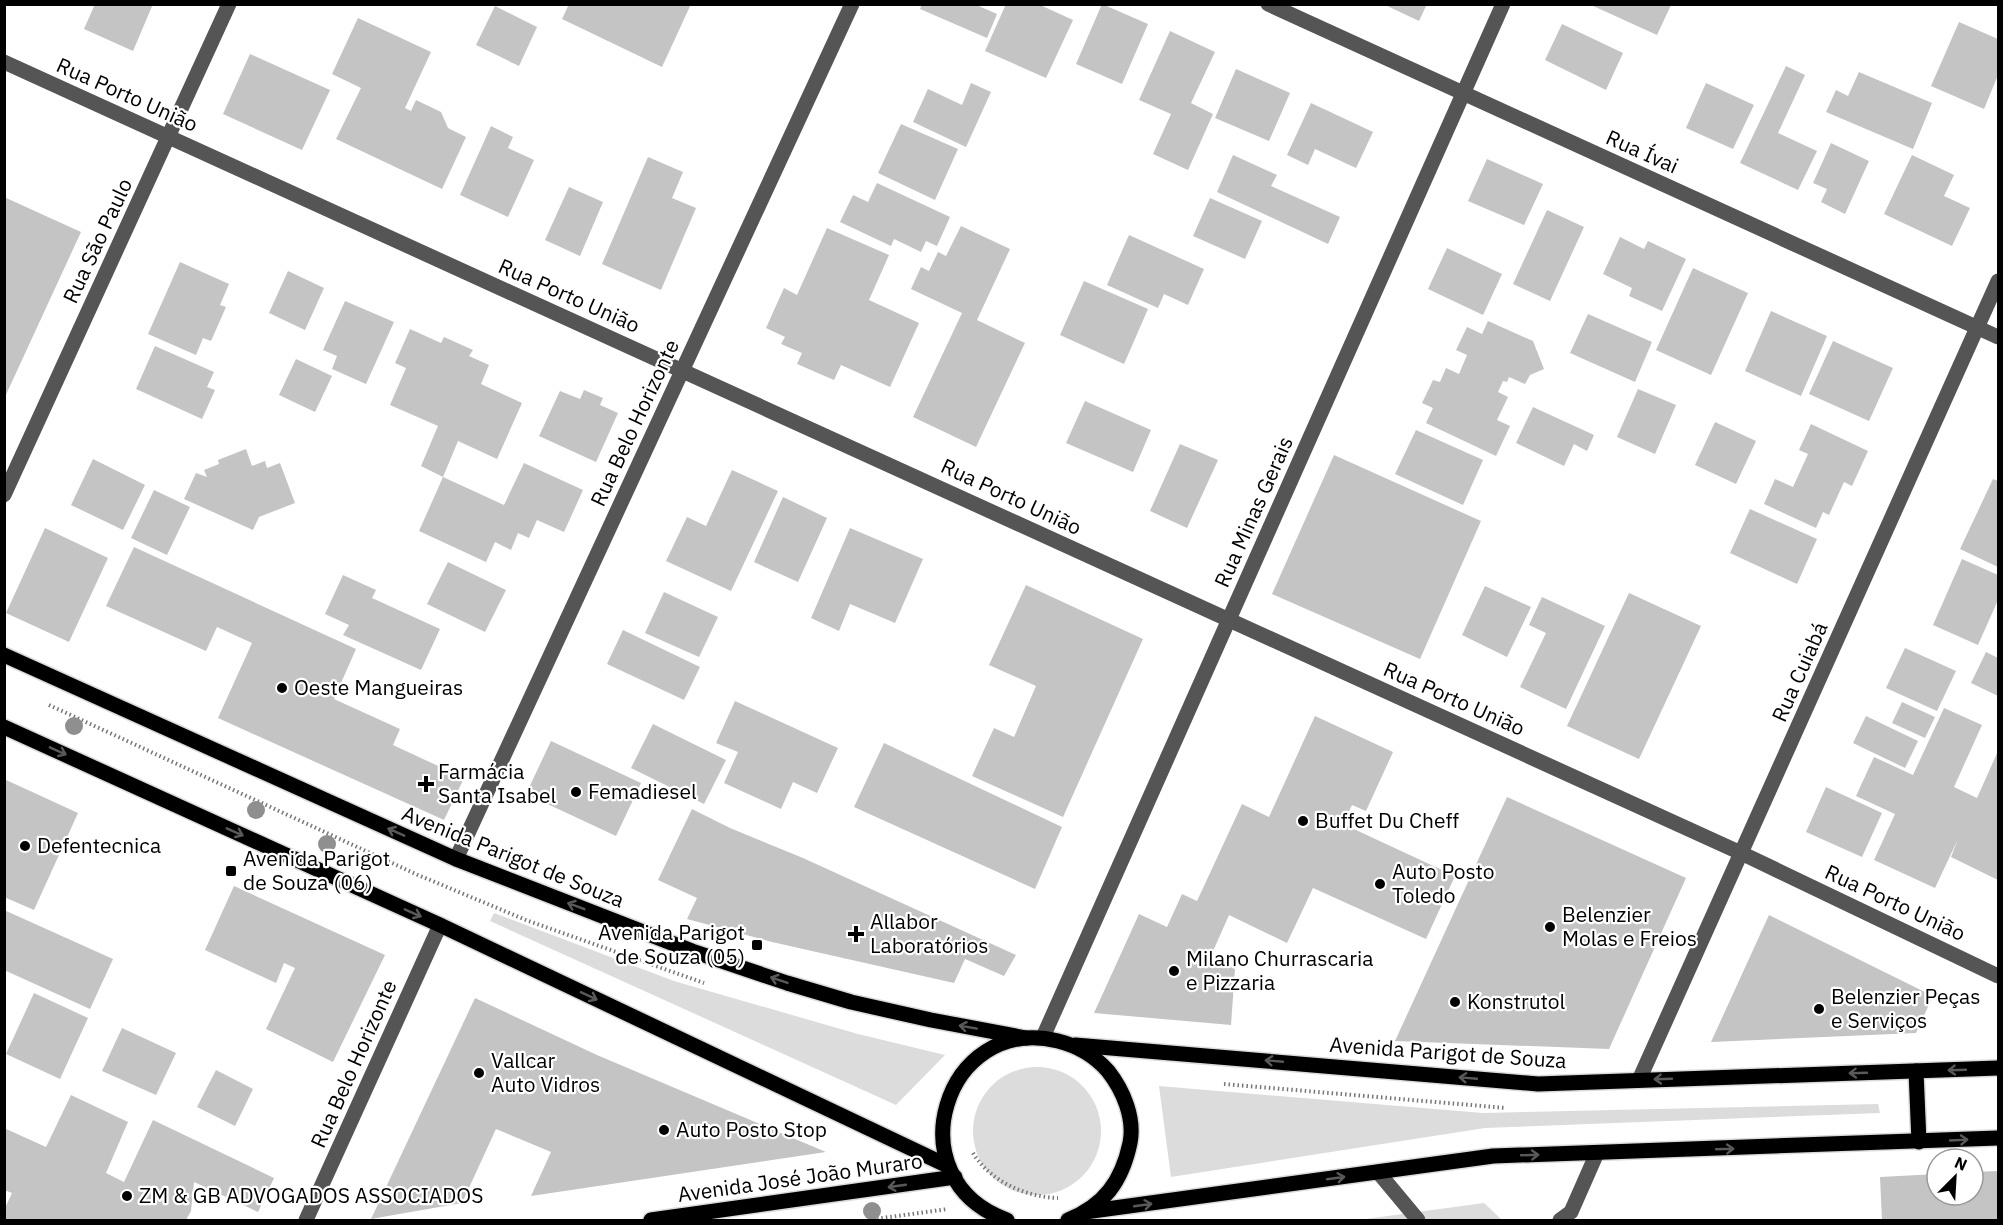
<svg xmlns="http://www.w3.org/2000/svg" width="2003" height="1225" viewBox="0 0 2003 1225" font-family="'IBM Plex Sans',sans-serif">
<rect width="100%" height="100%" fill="#fff"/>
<g fill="#dcdcdc">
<path d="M 494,913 L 674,981 L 858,1034 L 945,1055 L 896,1105 L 490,921 Z"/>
<circle cx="1037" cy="1131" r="64"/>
<path d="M 1159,1086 L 1483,1113 L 1878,1104 L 1880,1113 L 1485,1128 L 1171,1177 Z"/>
<path d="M 1484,1203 L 1502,1220 L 1358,1220 Z"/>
</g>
<g fill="#c4c4c4">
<path d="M 95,4 L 153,4 L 133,51 L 84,29 Z"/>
<path d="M 569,4 L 691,4 L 662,67 L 562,19 Z"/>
<path d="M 922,4 L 974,4 L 997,14 L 987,38 L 920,9 Z"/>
<path d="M 1006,4 L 1038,4 L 1073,20 L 1046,78 L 985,51 Z"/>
<path d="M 1102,4 L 1148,24 L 1122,84 L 1076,64 Z"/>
<path d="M 1383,4 L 1427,4 L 1419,21 Z"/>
<path d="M 1591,5 L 1671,5 L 1657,35 Z"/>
<path d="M 495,6 L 537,27 L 519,66 L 476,45 Z"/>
<path d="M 358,18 L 431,52 L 405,108 L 411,111 L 416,100 L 441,112 L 448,128 L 466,137 L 442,189 L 336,139 L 361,88 L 332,74 Z"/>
<path d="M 1959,22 L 1998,39 L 1998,75 L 1984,109 L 1931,86 Z"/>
<path d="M 1562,24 L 1623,53 L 1606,90 L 1545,60 Z"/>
<path d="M 1170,31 L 1215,52 L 1191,103 L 1213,114 L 1188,170 L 1153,154 L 1171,114 L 1139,100 Z"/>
<path d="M 250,54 L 330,90 L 302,150 L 223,114 Z"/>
<path d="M 1786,66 L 1805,75 L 1778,133 L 1817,151 L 1798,190 L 1740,163 Z"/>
<path d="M 1236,69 L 1290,93 L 1269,141 L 1215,118 Z"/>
<path d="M 1859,72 L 1932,103 L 1913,149 L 1826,112 L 1836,90 L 1848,96 Z"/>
<path d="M 971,83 L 991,92 L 966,147 L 913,122 L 928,89 L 962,105 Z"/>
<path d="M 1706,83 L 1754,105 L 1733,149 L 1686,128 Z"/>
<path d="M 1311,103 L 1373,132 L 1356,168 L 1315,149 L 1308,165 L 1287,155 Z"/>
<path d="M 901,124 L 958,149 L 935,200 L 878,173 Z"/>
<path d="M 491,126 L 513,137 L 508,148 L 534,160 L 508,217 L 460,195 Z"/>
<path d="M 1831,143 L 1869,161 L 1845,214 L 1821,202 L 1827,189 L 1813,183 Z"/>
<path d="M 1233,155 L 1277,175 L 1271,186 L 1340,217 L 1328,244 L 1217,192 Z"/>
<path d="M 1912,155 L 1954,175 L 1944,196 L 1970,208 L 1952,246 L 1884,214 Z"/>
<path d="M 648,157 L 683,172 L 672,198 L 696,208 L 661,290 L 602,264 Z"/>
<path d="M 1487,159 L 1543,184 L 1524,225 L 1468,201 Z"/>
<path d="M 877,183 L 950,217 L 937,246 L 926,241 L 921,252 L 894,239 L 891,246 L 840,222 L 853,195 L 868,202 Z"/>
<path d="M 569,187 L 603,202 L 580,256 L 545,240 Z"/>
<path d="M 4,197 L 81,232 L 4,399 Z"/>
<path d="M 1210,198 L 1262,221 L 1245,259 L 1193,236 Z"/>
<path d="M 1547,210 L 1584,227 L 1550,301 L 1513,284 Z"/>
<path d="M 961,226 L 1010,249 L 977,320 L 1025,343 L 976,447 L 913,417 L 962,313 L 911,289 L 921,267 L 929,271 L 938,252 L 946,256 Z"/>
<path d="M 827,228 L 889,255 L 869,300 L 919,323 L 890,387 L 841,365 L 834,380 L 797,364 L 802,353 L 781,344 L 785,337 L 766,328 L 784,288 L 797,295 Z"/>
<path d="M 1129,235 L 1204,269 L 1188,305 L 1164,294 L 1158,308 L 1107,285 Z"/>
<path d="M 1620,237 L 1644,249 L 1648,241 L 1686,259 L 1662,311 L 1629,296 L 1632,288 L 1603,274 Z"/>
<path d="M 1447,248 L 1502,274 L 1483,315 L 1428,289 Z"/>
<path d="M 180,262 L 229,284 L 220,305 L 226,307 L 211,341 L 203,338 L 196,355 L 148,334 Z"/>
<path d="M 1693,268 L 1748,293 L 1711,375 L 1656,350 Z"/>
<path d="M 288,271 L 324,288 L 305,330 L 269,313 Z"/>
<path d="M 1084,281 L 1148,309 L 1124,364 L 1060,335 Z"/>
<path d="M 345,301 L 394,322 L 366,384 L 332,369 L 337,356 L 323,350 Z"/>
<path d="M 1771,311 L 1827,336 L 1801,396 L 1745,371 Z"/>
<path d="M 1588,314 L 1652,342 L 1635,382 L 1570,353 Z"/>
<path d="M 1488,321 L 1533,341 L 1544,369 L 1530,375 L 1525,384 L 1509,377 L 1507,382 L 1503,381 L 1498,392 L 1508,397 L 1497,420 L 1510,426 L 1496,456 L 1426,423 L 1433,408 L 1422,403 L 1433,380 L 1440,382 L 1446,368 L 1459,374 L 1467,355 L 1456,350 L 1467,327 L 1482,334 Z"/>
<path d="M 410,329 L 441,343 L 444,337 L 473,350 L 469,356 L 489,365 L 481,384 L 522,403 L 497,459 L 458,441 L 443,477 L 504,505 L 524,463 L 583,490 L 564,532 L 537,520 L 529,538 L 518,533 L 511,550 L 495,542 L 486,562 L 419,531 L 443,477 L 421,466 L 438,426 L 390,405 L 406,368 L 395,363 Z"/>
<path d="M 1833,341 L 1893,368 L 1869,421 L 1809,394 Z"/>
<path d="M 155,346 L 214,372 L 207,387 L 215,390 L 202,419 L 136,389 Z"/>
<path d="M 296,359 L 332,376 L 315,412 L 279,395 Z"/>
<path d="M 1638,389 L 1676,405 L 1655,454 L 1617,437 Z"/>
<path d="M 584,390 L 603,398 L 600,405 L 618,413 L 596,462 L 539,436 L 560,391 L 580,399 Z"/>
<path d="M 1085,401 L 1151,430 L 1133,472 L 1066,443 Z"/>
<path d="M 1533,407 L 1594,435 L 1587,451 L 1574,444 L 1564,466 L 1516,443 Z"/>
<path d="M 1715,422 L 1756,441 L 1736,484 L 1695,465 Z"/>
<path d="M 1811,424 L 1868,451 L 1852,486 L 1844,482 L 1829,515 L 1823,512 L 1816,528 L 1764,504 L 1775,479 L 1793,487 L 1808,454 L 1799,450 Z"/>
<path d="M 1416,430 L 1483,460 L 1463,505 L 1395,474 Z"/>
<path d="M 1180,444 L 1218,460 L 1187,528 L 1150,511 Z"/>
<path d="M 246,449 L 252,466 L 265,461 L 267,468 L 280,463 L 295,503 L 259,517 L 253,530 L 184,499 L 196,473 L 207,477 L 204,470 L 219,464 L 218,460 Z"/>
<path d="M 1334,455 L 1481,521 L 1420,659 L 1272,594 Z"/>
<path d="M 93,459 L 145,485 L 123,530 L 71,505 Z"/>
<path d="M 732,470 L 778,491 L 731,591 L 666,561 L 687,517 L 706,526 Z"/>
<path d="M 1993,479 L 1998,481 L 1998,567 L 1960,549 Z"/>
<path d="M 154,490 L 190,507 L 167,555 L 131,538 Z"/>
<path d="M 783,497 L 827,518 L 798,582 L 754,562 Z"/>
<path d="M 1750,509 L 1817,539 L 1797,584 L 1730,553 Z"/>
<path d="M 45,528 L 108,558 L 69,642 L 6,613 Z"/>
<path d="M 850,528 L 923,559 L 895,623 L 850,604 L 839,631 L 811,618 Z"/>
<path d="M 134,547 L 356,649 L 334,699 L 400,729 L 393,745 L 464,778 L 444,820 L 218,718 L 252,643 L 217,627 L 206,651 L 106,606 Z"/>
<path d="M 1962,559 L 1998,575 L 1998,600 L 1978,645 L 1933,625 Z"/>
<path d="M 448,562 L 506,590 L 485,632 L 427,604 Z"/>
<path d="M 343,575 L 376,590 L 372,598 L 440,629 L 421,670 L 343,635 L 349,625 L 325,614 Z"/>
<path d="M 1026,585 L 1143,639 L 1063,817 L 972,776 L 994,728 L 1014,737 L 1036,686 L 989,665 Z"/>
<path d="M 1485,586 L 1531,607 L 1507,657 L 1462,635 Z"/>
<path d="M 664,592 L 718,617 L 699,657 L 645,633 Z"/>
<path d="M 1629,593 L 1701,626 L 1639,759 L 1567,726 Z"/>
<path d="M 1542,597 L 1605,626 L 1566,709 L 1520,687 L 1546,633 L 1529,625 Z"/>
<path d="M 623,630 L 700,667 L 684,700 L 607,664 Z"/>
<path d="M 1905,648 L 1956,671 L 1937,711 L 1886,688 Z"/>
<path d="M 1986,652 L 1998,658 L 1998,696 L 1971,683 Z"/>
<path d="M 735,701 L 838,748 L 817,793 L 793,782 L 781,809 L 724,783 L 738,752 L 716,743 Z"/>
<path d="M 1902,702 L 1935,717 L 1925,738 L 1892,723 Z"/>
<path d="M 1944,708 L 1982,725 L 1954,787 L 1977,798 L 1998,751 L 1998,880 L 1951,857 L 1958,839 L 1935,888 L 1874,860 L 1895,814 L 1856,796 L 1874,757 L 1913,775 Z"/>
<path d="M 1315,716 L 1393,752 L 1366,811 L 1352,805 L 1343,824 L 1455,876 L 1426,939 L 1313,888 L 1287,943 L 1229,915 L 1210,958 L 1235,969 L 1231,1025 L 1094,1013 L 1139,914 L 1167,927 L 1182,894 L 1197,901 L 1242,804 L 1269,817 Z"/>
<path d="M 1866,716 L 1918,741 L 1905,768 L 1853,743 Z"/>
<path d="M 653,724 L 726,760 L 704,804 L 631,768 Z"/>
<path d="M 551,741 L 641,783 L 616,836 L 526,794 Z"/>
<path d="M 884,743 L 1062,827 L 1035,889 L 854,807 Z"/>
<path d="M 4,779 L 78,813 L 34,910 L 4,897 Z"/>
<path d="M 1826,787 L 1882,813 L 1862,857 L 1806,832 Z"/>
<path d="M 1507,797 L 1686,878 L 1609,1049 L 1395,1041 Z"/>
<path d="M 692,809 L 730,828 L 803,858 L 1016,955 L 1004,976 L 965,959 L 954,983 L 772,942 L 687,919 L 697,898 L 658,880 Z"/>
<path d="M 234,886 L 385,955 L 333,1062 L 266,1029 L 295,968 L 284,963 L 276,983 L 205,950 Z"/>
<path d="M 4,910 L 113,959 L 90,1009 L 4,970 Z"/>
<path d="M 1769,915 L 1933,996 L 1916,1033 L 1711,1042 Z"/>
<path d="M 34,993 L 88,1018 L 60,1079 L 6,1054 Z"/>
<path d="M 475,998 L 597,1055 L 826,1152 L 531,1196 L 551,1152 L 496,1129 L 462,1203 L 371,1219 Z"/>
<path d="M 122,1028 L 176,1053 L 156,1095 L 102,1071 Z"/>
<path d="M 216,1070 L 253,1089 L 235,1126 L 197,1107 Z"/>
<path d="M 71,1095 L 128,1122 L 106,1173 L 124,1182 L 153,1120 L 274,1178 L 258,1212 L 194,1182 L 191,1211 L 186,1220 L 4,1220 L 4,1210 L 12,1193 L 4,1190 L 4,1128 L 46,1147 Z"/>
<path d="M 1998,1171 L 1998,1220 L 1882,1220 L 1880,1177 L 1937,1174 L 1937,1195 L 1973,1195 L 1973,1172 Z"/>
</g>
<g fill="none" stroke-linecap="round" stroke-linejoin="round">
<defs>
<g id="major">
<path d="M 4,655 L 456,859 L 692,951 L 787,983 L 851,1002 L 931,1020 L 1026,1038"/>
<path d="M 4,727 L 440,925 L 948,1166"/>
<path d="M 1075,1045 L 1538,1084 L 1998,1068"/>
<path d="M 1916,1071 L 1919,1142"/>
<path d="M 1085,1212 L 1493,1156 L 1998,1138"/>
<path d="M 651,1220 L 955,1177"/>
<path d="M 1007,1220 C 893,1180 944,1013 1058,1041 C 1078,1046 1094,1055 1108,1071 C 1123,1090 1135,1118 1130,1143 C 1122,1181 1104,1206 1068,1220"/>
</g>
</defs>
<use href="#major" stroke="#dbdbdb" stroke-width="18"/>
<g stroke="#777" stroke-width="4" stroke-dasharray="1.5 3" stroke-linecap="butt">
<path d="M 49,705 L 418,875 L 526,920 L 704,983"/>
<path d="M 1224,1084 L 1506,1108"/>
<path d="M 973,1153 C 990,1181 1025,1197 1058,1198"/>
<path d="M 868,1220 L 948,1209"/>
</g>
<g stroke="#555" stroke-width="15">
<path d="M 1268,4 L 1998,337"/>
<path d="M 4,62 L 1741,853 L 1998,976"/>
<path d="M 4,495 L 229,4"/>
<path d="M 456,859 L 852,4"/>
<path d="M 1043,1037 L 1503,4"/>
<path d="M 1639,1080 L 1998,281"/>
<path d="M 1378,1172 L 1418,1220"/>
<path d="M 306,1220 L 440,925"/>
<path d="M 1560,1220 L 1571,1212 L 1597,1153"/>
</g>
<use href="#major" stroke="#000" stroke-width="15"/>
</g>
<g fill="#8f8f8f">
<circle cx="74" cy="726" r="9"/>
<circle cx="256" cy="810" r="9"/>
<circle cx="327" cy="844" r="9"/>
<circle cx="872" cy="1211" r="9"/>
</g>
<defs><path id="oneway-shaft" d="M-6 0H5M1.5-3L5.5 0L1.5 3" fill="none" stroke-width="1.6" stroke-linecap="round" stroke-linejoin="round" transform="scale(1.5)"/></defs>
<g stroke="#595959">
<use href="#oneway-shaft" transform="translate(58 751) rotate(24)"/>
<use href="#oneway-shaft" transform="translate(235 832) rotate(24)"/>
<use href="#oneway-shaft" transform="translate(396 832) rotate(-156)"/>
<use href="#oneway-shaft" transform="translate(576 906) rotate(-159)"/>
<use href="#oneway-shaft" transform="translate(413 913) rotate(24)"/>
<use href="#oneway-shaft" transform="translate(779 980) rotate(-161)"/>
<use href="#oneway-shaft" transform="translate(589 996) rotate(25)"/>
<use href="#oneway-shaft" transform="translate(968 1027) rotate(-170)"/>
<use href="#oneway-shaft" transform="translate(1274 1061) rotate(-175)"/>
<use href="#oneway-shaft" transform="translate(1957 1070) rotate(178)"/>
<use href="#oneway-shaft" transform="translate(1858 1073) rotate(178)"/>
<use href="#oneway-shaft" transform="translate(1468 1078) rotate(-175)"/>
<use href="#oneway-shaft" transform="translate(1663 1079) rotate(178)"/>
<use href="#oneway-shaft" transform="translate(1959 1140) rotate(-3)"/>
<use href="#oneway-shaft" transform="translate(1725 1149) rotate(-2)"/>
<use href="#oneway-shaft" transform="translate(1530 1155) rotate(-2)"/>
<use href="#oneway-shaft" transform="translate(1336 1178) rotate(-8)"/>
<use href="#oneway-shaft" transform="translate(897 1186) rotate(172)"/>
<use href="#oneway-shaft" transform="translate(1143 1205) rotate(-8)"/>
</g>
<g fill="#000" stroke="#fff" stroke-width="2">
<circle cx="282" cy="688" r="6"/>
<path d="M423 775h6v6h6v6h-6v6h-6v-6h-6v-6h6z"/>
<circle cx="576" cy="792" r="6"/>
<circle cx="1303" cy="821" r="6"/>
<circle cx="25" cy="846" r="6"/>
<rect x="225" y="865" width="12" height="12" rx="3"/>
<circle cx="1380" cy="884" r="6"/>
<circle cx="1550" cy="927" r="6"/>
<path d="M853 925h6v6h6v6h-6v6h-6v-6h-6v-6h6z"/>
<rect x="751" y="939" width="12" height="12" rx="3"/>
<circle cx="1174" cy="971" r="6"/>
<circle cx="1455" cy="1002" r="6"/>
<circle cx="1819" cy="1009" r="6"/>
<circle cx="479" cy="1073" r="6"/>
<circle cx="664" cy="1130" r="6"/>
<circle cx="127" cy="1196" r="6"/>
</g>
<g text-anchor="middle" stroke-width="4.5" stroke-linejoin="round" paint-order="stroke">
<g font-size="21" fill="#000" stroke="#fff">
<text transform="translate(127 95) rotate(24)" y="7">Rua Porto União</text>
<text transform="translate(1642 152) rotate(24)" y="7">Rua Ívai</text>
<text transform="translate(98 241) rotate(-65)" y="7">Rua São Paulo</text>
<text transform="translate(569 296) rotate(24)" y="7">Rua Porto União</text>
<text transform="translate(635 423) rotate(-65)" y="7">Rua Belo Horizonte</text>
<text transform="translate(1011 497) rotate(25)" y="7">Rua Porto União</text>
<text transform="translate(1254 512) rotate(-66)" y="7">Rua Minas Gerais</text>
<text transform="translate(1800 672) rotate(-66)" y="7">Rua Cuiabá</text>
<text transform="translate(1454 699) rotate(24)" y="7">Rua Porto União</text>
<text transform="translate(513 857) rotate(22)" y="7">Avenida Parigot de Souza</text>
<text transform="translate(1895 903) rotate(25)" y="7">Rua Porto União</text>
<text transform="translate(1448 1053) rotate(4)" y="7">Avenida Parigot de Souza</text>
<text transform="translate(354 1064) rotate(-66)" y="7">Rua Belo Horizonte</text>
<text transform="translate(800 1178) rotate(-8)" y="7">Avenida José João Muraro</text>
</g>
<g font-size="21" fill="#000" stroke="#fff" text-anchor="start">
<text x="294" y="695">Oeste Mangueiras</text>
<text x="438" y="779">Farmácia<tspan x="438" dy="24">Santa Isabel</tspan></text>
<text x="588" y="799">Femadiesel</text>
<text x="1315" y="828">Buffet Du Cheff</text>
<text x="37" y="853">Defentecnica</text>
<text x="243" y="866">Avenida Parigot<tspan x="243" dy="24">de Souza (06)</tspan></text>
<text x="1392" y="879">Auto Posto<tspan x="1392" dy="24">Toledo</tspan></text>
<text x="1562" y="922">Belenzier<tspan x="1562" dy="24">Molas e Freios</tspan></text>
<text x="870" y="929">Allabor<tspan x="870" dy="24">Laboratórios</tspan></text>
<text x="745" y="940" text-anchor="end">Avenida Parigot<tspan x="745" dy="24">de Souza (05)</tspan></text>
<text x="1186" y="966">Milano Churrascaria<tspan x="1186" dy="24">e Pizzaria</tspan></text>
<text x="1831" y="1004">Belenzier Peças<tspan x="1831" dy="24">e Serviços</tspan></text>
<text x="1467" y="1009">Konstrutol</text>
<text x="491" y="1068">Vallcar<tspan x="491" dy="24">Auto Vidros</tspan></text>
<text x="676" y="1137">Auto Posto Stop</text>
<text x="139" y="1203">ZM &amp; GB ADVOGADOS ASSOCIADOS</text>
</g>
</g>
<rect width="2003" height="1225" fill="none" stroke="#000000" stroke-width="12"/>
<g transform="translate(1955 1177) rotate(24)"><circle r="28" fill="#ffffff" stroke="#999999" stroke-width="1.5"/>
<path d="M0-4.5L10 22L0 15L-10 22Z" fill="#000000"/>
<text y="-9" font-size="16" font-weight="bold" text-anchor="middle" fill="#000000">N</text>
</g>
</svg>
